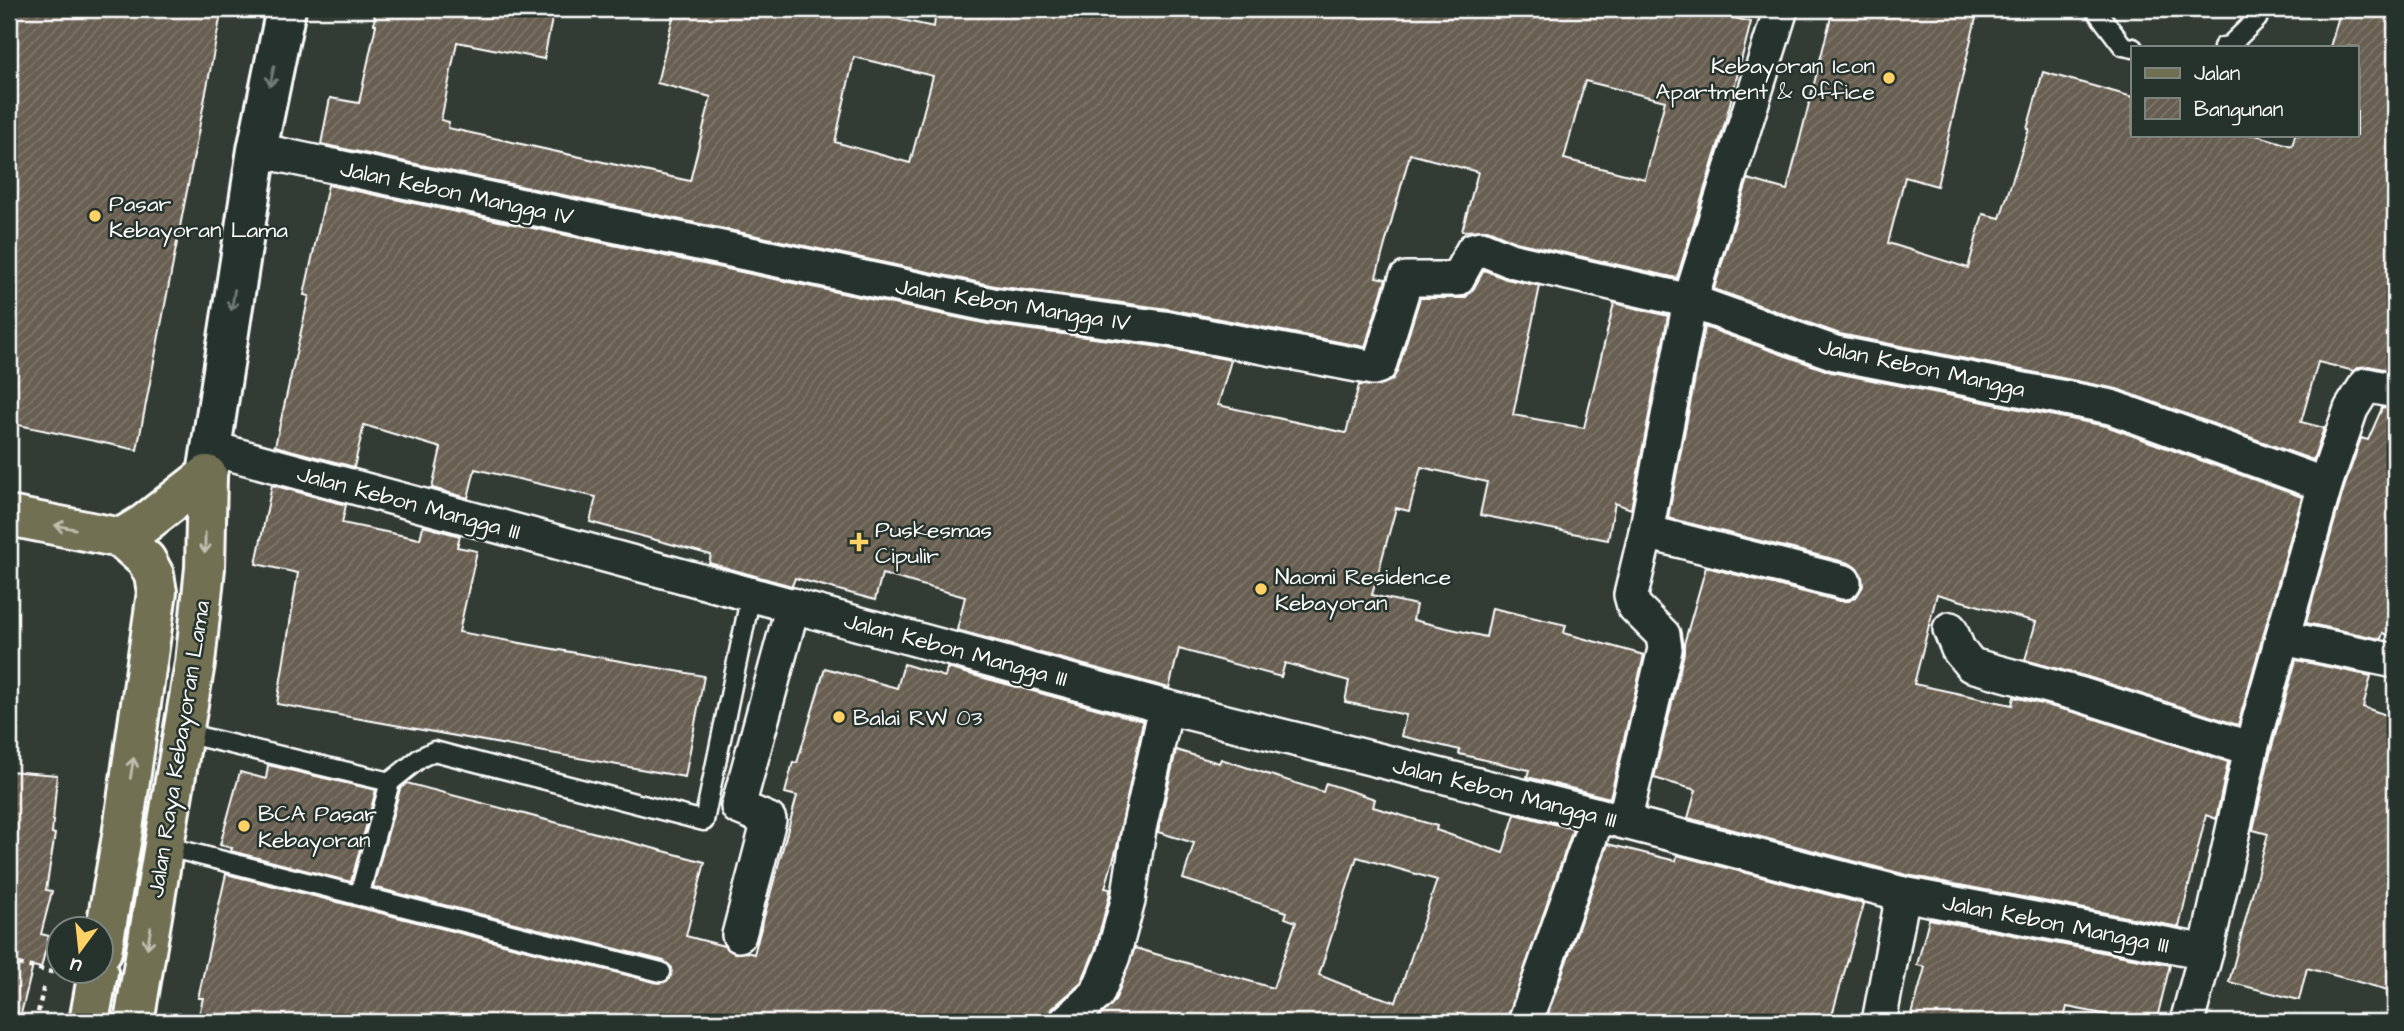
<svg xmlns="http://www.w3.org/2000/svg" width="2404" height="1031" viewBox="0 0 2404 1031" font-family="'Architects Daughter',sans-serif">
<defs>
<pattern id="building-hatch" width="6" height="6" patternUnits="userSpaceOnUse" patternTransform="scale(1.75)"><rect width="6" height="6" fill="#675e51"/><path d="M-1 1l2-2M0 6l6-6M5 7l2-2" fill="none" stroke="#7e766b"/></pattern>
</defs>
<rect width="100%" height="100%" fill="#333c34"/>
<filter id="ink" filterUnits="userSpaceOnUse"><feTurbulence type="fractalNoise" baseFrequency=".0143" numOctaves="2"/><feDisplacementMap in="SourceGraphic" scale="14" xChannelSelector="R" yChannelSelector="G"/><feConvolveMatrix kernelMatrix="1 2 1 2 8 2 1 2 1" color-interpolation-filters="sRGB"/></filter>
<g filter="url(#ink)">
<g fill="url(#building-hatch)" stroke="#fff" stroke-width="2" fill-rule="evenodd">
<path d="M 9,9 L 222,9 L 137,450 L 9,423 Z"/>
<path d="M 375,9 L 554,9 L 544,59 L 457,42 L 441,120 L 449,122 L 448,128 L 690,181 L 711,97 L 657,83 L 675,9 L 851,9 L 934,27 L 936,9 L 1698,9 L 1751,22 L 1725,123 L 1677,278 L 1516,242 L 1488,230 L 1462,231 L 1478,172 L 1410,154 L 1376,277 L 1386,279 L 1365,347 L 1168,309 L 995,286 L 321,144 L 330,98 L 359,103 L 376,25 L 374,24 ZM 854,57 L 933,76 L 910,163 L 835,142 ZM 1585,81 L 1665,101 L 1645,179 L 1564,159 Z"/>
<path d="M 1833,9 L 1978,9 L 1937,186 L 1905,177 L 1888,243 L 1968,268 L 1983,214 L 2000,218 L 2029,129 L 2027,129 L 2043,72 L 2133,97 L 2133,135 L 2256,135 L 2292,146 L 2295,135 L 2357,135 L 2357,47 L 2330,47 L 2341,9 L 2395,9 L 2395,339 L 2388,370 L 2369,366 L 2359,367 L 2354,371 L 2318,362 L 2301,422 L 2324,428 L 2313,460 L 2117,389 L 1840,334 L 1714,289 L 1748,179 L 1787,190 Z"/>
<path d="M 328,185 L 988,324 L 1161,347 L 1231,360 L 1218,405 L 1346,433 L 1359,385 L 1379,386 L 1392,380 L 1397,372 L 1420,298 L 1465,298 L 1474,288 L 1484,270 L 1506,279 L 1540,286 L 1513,415 L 1584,428 L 1614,303 L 1668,316 L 1631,509 L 1615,503 L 1608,540 L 1480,515 L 1487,482 L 1421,467 L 1409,511 L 1396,508 L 1372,595 L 1416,605 L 1413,620 L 1486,637 L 1492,608 L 1566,625 L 1564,633 L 1644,655 L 1610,798 L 1527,777 L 1529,770 L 1459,754 L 1460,750 L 1401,736 L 1406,715 L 1345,702 L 1349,681 L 1285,663 L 1281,677 L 1179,649 L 1169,688 L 957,630 L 965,597 L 882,574 L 875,600 L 795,578 L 792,586 L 709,563 L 711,555 L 590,522 L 596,497 L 475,469 L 468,498 L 432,488 L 441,448 L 364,425 L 354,467 L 275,446 L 309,296 L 304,295 Z"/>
<path d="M 1705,327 L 1831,372 L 2106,426 L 2302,497 L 2238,725 L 2088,677 L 2025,660 L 2036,622 L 1937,594 L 1914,684 L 2012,705 L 2014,697 L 2077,713 L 2228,762 L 2216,819 L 2206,815 L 2179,927 L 1907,875 L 1688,818 L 1696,790 L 1654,778 L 1684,653 L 1684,644 L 1706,567 L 1839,601 L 1849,601 L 1857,596 L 1863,586 L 1862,576 L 1858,569 L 1849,563 L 1668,518 Z"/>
<path d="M 2382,408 L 2395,410 L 2395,637 L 2383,633 L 2381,639 L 2306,623 L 2343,491 L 2361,438 L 2368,440 Z"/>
<path d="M 272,485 L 346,505 L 342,523 L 420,539 L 423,526 L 460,536 L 457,547 L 477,551 L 459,632 L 704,676 L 685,777 L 277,704 L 298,573 L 256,564 Z"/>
<path d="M 2296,660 L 2371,676 L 2363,707 L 2395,718 L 2395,992 L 2307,968 L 2299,1000 L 2229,982 L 2268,834 L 2253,830 L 2270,754 Z"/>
<path d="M 904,664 L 945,677 L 947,668 L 1143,721 L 1117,847 L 1105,888 L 1110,889 L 1109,897 L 1095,950 L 1081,983 L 1053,1008 L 1048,1015 L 1047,1022 L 197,1022 L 203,998 L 198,998 L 226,874 L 658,983 L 670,979 L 672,968 L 664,961 L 373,887 L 400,789 L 407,783 L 705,862 L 686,936 L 724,946 L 734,953 L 746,952 L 754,954 L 797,796 L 785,793 L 793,762 L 797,763 L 825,668 L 897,688 Z"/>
<path d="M 1176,750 L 1219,763 L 1221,759 L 1323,792 L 1326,783 L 1375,799 L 1373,807 L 1437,826 L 1436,830 L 1503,853 L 1515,814 L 1573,829 L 1506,1022 L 1094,1022 L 1115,1001 L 1135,948 L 1273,988 L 1296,922 L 1285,918 L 1287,912 L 1183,879 L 1194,843 L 1158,832 ZM 1357,857 L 1437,880 L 1396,1002 L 1354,989 L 1319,975 Z"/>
<path d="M 268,765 L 376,790 L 351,882 L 231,851 L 232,848 L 220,845 L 240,772 L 266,779 Z"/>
<path d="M 9,771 L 57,775 L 52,833 L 55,834 L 46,890 L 52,891 L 41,934 L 49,936 L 41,968 L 33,966 L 21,1014 L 9,1013 Z"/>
<path d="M 1608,844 L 1676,861 L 1677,855 L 1864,904 L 1830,1022 L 1545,1022 Z"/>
<path d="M 1929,919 L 2170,965 L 2156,1022 L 2144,1022 L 2067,1007 L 2063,1022 L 1910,1022 L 1925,967 L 1917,965 Z"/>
</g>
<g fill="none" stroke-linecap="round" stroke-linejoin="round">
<defs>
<g id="lane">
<path d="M 2095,9 L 2123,46 L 2133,48"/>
<path d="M 2223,47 L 2229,46 L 2257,19 L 2262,9"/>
<path d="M 184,733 L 390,782 L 420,758 L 434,751 L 704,821 L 751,594"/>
<path d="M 164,846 L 661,972"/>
<path d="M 359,896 L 390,782"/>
</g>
<g id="street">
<path d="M 257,150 L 992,305 L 1164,328 L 1373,368 L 1379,366 L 1406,279 L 1457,279 L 1473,250 L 1481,248 L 1510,260 L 1690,301 L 1835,353 L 2111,407 L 2325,485"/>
<path d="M 210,448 L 1166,707 L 1598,815 L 1903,894 L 2206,952"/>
<path d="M 1646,532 L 1844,582"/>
<path d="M 1950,629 L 1958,649 L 1971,665 L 2082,695 L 2251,749"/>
<path d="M 2283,638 L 2395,661"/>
<path d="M 1624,822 L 1665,649 L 1663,635 L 1634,606 L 1631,595 L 1646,532 L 1690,301 L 1781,9"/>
<path d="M 739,935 L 769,820 L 738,807 L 793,605"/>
<path d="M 1066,1022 L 1097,994 L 1113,956 L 1128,901 L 1139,829 L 1166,707"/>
<path d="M 1525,1022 L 1598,815"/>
<path d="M 1879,1022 L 1903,894"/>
<path d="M 2187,1022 L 2206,952 L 2251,749 L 2325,485 L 2351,409 L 2366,385 L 2395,391"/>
</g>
<path id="secondary" d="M 207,475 L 257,150 L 286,9"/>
<g id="primary">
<path d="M 9,516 L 121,538 L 146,560 L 154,575 L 157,592 L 122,836 L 102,951"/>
<path d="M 121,538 L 144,524 L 207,475"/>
<path d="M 89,1022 L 98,972"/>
<path d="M 134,1022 L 195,663 L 205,568 L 207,475"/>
</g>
</defs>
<use href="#lane" stroke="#fff" stroke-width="23"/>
<use href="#street" stroke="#fff" stroke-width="38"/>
<use href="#secondary" stroke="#fff" stroke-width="44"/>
<use href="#primary" stroke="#fff" stroke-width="44"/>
<g stroke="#fff" stroke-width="4.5" stroke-dasharray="5 5" stroke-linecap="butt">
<path d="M 9,962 L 56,973"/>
<path d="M 36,1022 L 44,985"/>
</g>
<use href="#lane" stroke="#26332d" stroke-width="18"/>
<use href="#street" stroke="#26332d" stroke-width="33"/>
<use href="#secondary" stroke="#26332d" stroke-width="38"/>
<use href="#primary" stroke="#716f52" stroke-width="38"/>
</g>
<defs><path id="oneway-shaft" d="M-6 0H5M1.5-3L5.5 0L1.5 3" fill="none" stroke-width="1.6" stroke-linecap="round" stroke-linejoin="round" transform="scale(1.75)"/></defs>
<g stroke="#727a76">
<use href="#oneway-shaft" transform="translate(272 76) rotate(102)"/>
<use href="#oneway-shaft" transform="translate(233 300) rotate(99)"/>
</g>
<g stroke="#bfbeb1">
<use href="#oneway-shaft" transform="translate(65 527) rotate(-169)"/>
<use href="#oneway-shaft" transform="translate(205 543) rotate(91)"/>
<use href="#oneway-shaft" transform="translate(132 768) rotate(-81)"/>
<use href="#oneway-shaft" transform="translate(149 938) rotate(100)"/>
</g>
</g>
<g fill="#ffd166" stroke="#26332d" stroke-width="2.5">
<circle cx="1889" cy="78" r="7"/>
<circle cx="95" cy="216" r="7"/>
<path d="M855.5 531.5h7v7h7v7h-7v7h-7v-7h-7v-7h7z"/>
<circle cx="1261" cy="589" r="7"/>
<circle cx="839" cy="717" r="7"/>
<circle cx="244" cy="826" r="7"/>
</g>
<g text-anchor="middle" stroke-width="5" stroke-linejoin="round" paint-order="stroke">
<g font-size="23" fill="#fff" stroke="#26332d" text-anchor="start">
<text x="1875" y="73" text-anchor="end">Kebayoran Icon<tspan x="1875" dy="26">Apartment &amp; Office</tspan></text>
<text x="109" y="211">Pasar<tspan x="109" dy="26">Kebayoran Lama</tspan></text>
<text x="875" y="537">Puskesmas<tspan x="875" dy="26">Cipulir</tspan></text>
<text x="1275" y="584">Naomi Residence<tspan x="1275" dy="26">Kebayoran</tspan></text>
<text x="853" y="725">Balai RW 03</text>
<text x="258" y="821">BCA Pasar<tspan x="258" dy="26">Kebayoran</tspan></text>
</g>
<g font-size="23" fill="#fff" stroke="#26332d">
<text transform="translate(457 192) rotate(12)" y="8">Jalan Kebon Mangga IV</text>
<text transform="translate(1013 304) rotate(9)" y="8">Jalan Kebon Mangga IV</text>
<text transform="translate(1922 367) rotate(12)" y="8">Jalan Kebon Mangga</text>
<text transform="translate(409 502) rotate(15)" y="8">Jalan Kebon Mangga III</text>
<text transform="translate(956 649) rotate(15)" y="8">Jalan Kebon Mangga III</text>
<text transform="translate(178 749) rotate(-81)" y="8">Jalan Raya Kebayoran Lama</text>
<text transform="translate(1505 792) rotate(14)" y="8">Jalan Kebon Mangga III</text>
<text transform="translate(2056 923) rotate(11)" y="8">Jalan Kebon Mangga III</text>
</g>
</g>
<rect width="2404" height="1031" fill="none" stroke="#26332d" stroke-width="35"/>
<rect x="18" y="18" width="2369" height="996" fill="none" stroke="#fff" stroke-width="2.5" filter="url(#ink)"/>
<rect x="2131" y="46" width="228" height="91" fill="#26332d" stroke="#7d8581" stroke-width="2"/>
<rect x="2145" y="68" width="35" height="10" fill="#716f52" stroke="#7d8581" stroke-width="2"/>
<text x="2194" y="80" font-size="21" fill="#ffffff">Jalan</text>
<rect x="2145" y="98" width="35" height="21" fill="url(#building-hatch)" stroke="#7d8581" stroke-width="2"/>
<text x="2194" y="116" font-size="21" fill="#ffffff">Bangunan</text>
<g transform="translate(80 950) rotate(195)"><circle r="33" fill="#26332d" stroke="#7d8581" stroke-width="2"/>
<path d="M0-5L12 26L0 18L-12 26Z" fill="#ffd166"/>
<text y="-10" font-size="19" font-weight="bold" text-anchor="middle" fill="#ffffff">U</text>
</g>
</svg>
